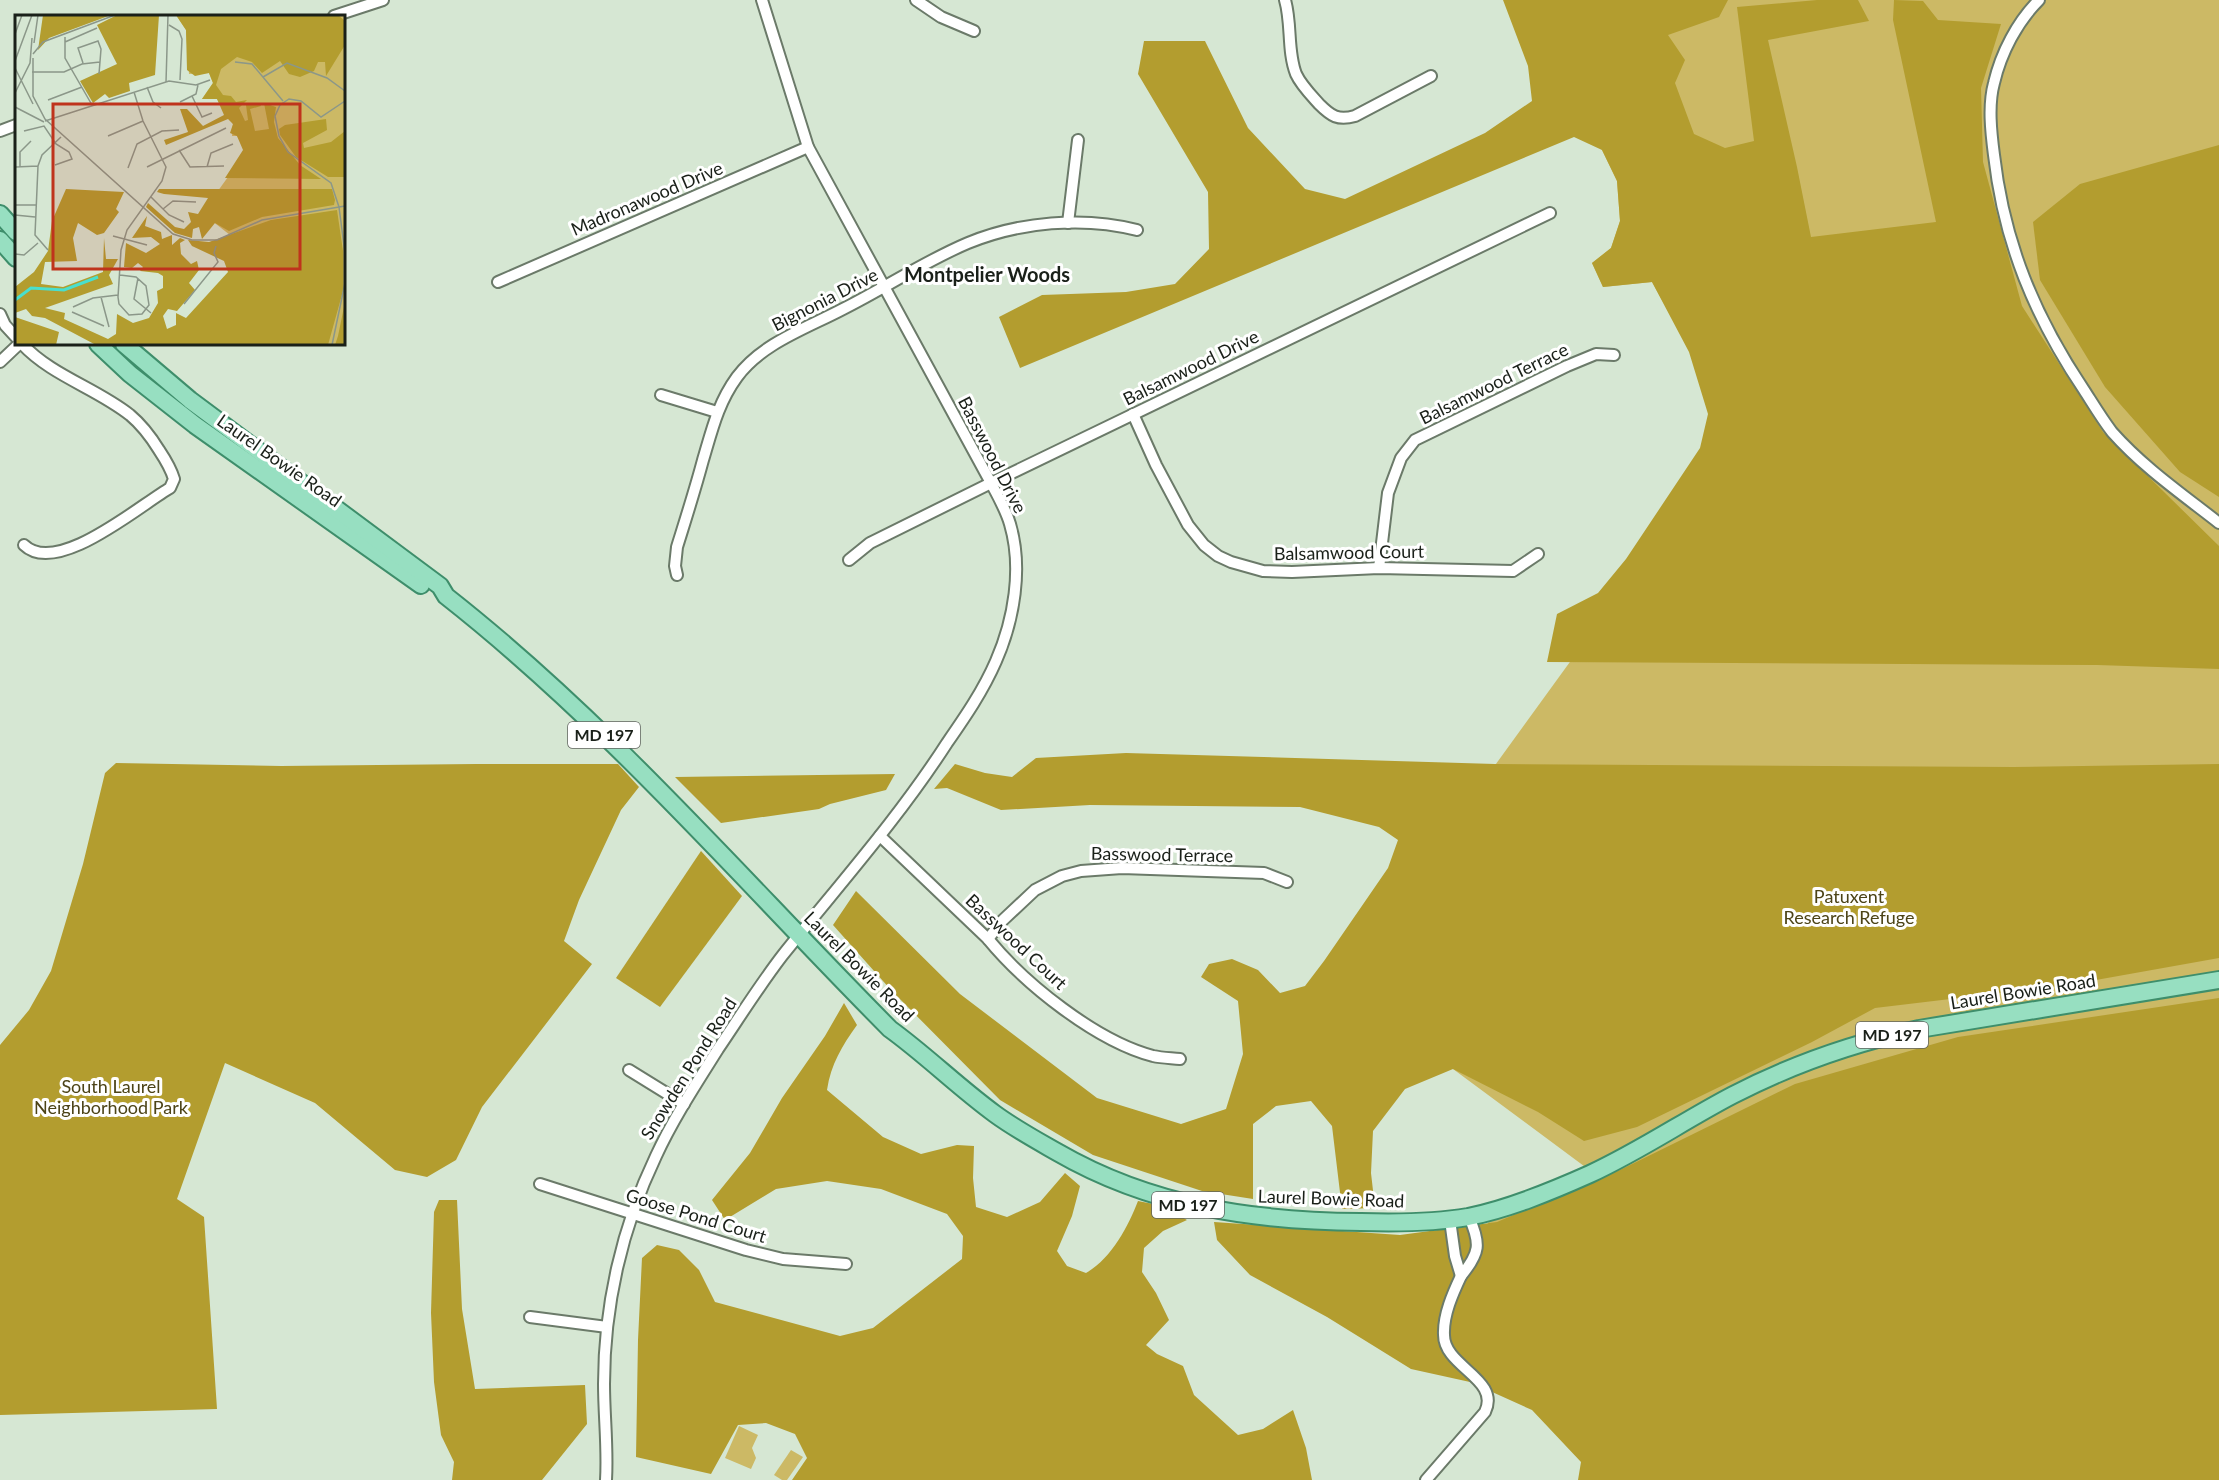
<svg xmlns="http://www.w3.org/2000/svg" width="2219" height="1480" viewBox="0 0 2219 1480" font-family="Lato,sans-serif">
<rect width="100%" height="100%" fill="#d6e7d3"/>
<g fill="#ccb965">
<path d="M 1508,0 L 2219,0 L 2219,1480 L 1487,1231 L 1489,1217 L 1592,1172 L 1453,1069 L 1340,979 L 1736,433 L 1652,282 L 1603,287 L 1592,263 L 1611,248 L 1620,221 L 1617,181 L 1602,150 Z"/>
<path d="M 739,1426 L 758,1435 L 752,1448 L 756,1458 L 751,1469 L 725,1458 Z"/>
<path d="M 791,1450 L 803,1457 L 787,1480 L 782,1480 L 774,1475 Z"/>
</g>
<g fill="#b39d2f">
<path d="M 1503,0 L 1728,0 L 1719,17 L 1668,35 L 1685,60 L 1675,83 L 1694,134 L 1725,148 L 1754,141 L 1737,7 L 1817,0 L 1858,0 L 1869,21 L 1768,40 L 1797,167 L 1811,237 L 1936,222 L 1893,20 L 1894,0 L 1923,1 L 1938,20 L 2001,24 L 1981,88 L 1983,162 L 2022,306 L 2103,432 L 2219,546 L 2219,669 L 2097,665 L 1547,662 L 1557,614 L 1598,593 L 1626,559 L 1700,448 L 1708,414 L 1689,352 L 1652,282 L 1603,287 L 1592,263 L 1611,248 L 1620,221 L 1617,181 L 1602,150 L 1574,137 L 1020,368 L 999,317 L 1042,295 L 1126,292 L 1175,284 L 1209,249 L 1208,192 L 1138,74 L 1144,41 L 1205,41 L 1248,128 L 1305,189 L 1345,199 L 1485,133 L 1532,101 L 1528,66 Z"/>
<path d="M 2219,145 L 2219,497 L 2180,472 L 2105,387 L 2040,280 L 2033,222 L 2080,184 Z"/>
<path d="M 1126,753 L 1495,764 L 2014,767 L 2219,764 L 2219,958 L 2068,985 L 1875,1008 L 1812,1042 L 1637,1127 L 1584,1141 L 1538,1112 L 1453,1069 L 1405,1089 L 1373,1131 L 1371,1173 L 1375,1208 L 1342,1209 L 1332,1126 L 1311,1101 L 1276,1106 L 1253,1124 L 1253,1199 L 1202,1191 L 1093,1155 L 1000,1100 L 891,990 L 833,925 L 856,891 L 960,994 L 1097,1098 L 1181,1124 L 1226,1109 L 1243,1054 L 1238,1001 L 1201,977 L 1209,964 L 1232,959 L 1258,970 L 1280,993 L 1305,986 L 1324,961 L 1388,868 L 1398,840 L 1379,827 L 1300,807 L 1090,805 L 1001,810 L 947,788 L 934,789 L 955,764 L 985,773 L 1012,777 L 1036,758 Z"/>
<path d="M 116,763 L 281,766 L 476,764 L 618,764 L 639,787 L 621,810 L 579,900 L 564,941 L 592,964 L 482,1107 L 456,1160 L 427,1177 L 395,1170 L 315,1103 L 225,1063 L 177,1199 L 204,1217 L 217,1409 L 0,1415 L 0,1045 L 29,1010 L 51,971 L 83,864 L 105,773 Z"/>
<path d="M 895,774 L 886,790 L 830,804 L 819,809 L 721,823 L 675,777 Z"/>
<path d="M 701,851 L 742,896 L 660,1007 L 616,978 Z"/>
<path d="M 2219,998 L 2219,1480 L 1578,1480 L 1581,1462 L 1532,1410 L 1470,1382 L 1411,1369 L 1327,1317 L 1250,1275 L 1217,1240 L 1214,1222 L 1400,1235 L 1497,1222 L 1620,1170 L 1795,1084 L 1958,1037 Z"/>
<path d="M 844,1003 L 857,1025 C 842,1046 831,1064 827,1090 L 883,1137 L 921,1154 L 957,1145 L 974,1146 L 973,1178 L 976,1207 L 1007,1217 L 1040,1202 L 1065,1173 L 1080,1186 L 1072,1216 L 1057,1251 L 1067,1266 L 1086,1273 C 1111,1259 1128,1227 1138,1201 L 1163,1206 L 1187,1220 L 1163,1231 L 1144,1248 L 1142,1272 L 1156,1293 L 1169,1320 L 1146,1345 L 1157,1354 L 1183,1366 L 1194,1395 L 1238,1435 L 1263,1429 L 1293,1410 L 1306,1448 L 1312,1480 L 792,1480 L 807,1458 L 795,1434 L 766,1423 L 738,1425 L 711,1474 L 636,1457 L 638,1340 L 642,1258 L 657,1245 L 679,1250 L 699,1270 L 715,1302 L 840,1336 L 873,1328 L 962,1259 L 963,1236 L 947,1214 L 881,1189 L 827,1181 L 776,1189 L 725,1220 L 712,1200 L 750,1153 L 782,1098 L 825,1036 Z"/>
<path d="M 439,1200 L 457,1200 L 462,1309 L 475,1389 L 585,1385 L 587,1424 L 542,1480 L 452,1480 L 454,1462 L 441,1435 L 434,1382 L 431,1313 L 434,1212 Z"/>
</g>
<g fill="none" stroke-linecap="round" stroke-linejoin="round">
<defs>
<g id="street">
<path d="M 916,0 L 941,17 L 974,31"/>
<path d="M 1285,0 C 1292,24 1287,51 1296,74 C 1301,85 1311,95 1319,104 C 1331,116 1338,121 1355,116 L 1431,76"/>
<path d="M 2039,0 C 2017,22 2001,53 1994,83 C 1988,105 1991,132 1994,155 C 2004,243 2035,317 2084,390 C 2093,404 2102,419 2112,432 C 2143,467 2182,494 2219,523"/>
<path d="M 334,16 L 383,0"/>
<path d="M 0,131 L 16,125"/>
<path d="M 1068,223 L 1078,140"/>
<path d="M 498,282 L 808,147"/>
<path d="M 0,314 L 5,325 L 16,337"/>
<path d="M 22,344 C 52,376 96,388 130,415 C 142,425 151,437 159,450 C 165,459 171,469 174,479 L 170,488 C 140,505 57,577 24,545"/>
<path d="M 0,362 L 19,344"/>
<path d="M 661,395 L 717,412"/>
<path d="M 1133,414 L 1156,465 L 1188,525 L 1204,545 L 1218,556 L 1231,562 L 1263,571 L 1292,572 L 1379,568 L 1513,571 L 1538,554"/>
<path d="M 849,560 L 870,543 L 991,483 L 1550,213"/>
<path d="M 1379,568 L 1388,493 L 1401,458 L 1415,440 L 1567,366 L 1596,354 L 1614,355"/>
<path d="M 677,575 L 675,566 L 677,547 C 686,518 695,490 703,460 C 712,430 718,403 737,377 C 762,343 807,328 843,309 C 885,288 925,261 968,243 C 1019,222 1083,216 1137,230"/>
<path d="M 880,836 L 988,939 C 1025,984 1096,1041 1153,1056 C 1162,1058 1171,1058 1180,1059"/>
<path d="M 988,939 L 1003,920 L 1035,890 L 1062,876 L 1081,871 L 1122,868 L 1264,873 L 1287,882"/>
<path d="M 629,1070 L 684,1104"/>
<path d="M 540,1184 L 746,1250 L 783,1259 L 846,1264"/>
<path d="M 1450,1220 L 1455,1256 L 1461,1276 C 1480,1253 1481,1244 1469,1217"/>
<path d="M 530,1317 L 607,1327"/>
<path d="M 606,1480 C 608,1448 604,1416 604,1384 C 604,1306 622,1227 656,1156 C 673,1119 696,1084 718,1049 C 739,1018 759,986 782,956 C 838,886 898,819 947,743 C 965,717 983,691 996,661 C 1014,620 1023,568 1010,524 C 1006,510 998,496 991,483 L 808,147 L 762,0"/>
<path d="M 1426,1480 L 1485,1412 C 1501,1379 1444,1367 1444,1335 C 1443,1315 1453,1293 1461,1276"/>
</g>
<g id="primary">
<path d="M 0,214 L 16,232"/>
<path d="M 0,240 L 16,258"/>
<path d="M 98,344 L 130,374 L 195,425 L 421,585"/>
<path d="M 124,344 L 190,400 L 440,586 L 446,596 C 609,724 744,882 890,1029 C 926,1055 958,1087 995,1114 C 1014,1128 1036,1140 1057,1152 C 1152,1207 1254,1221 1361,1222 C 1397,1223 1433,1223 1468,1217 C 1509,1209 1552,1191 1590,1174 C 1640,1151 1685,1120 1733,1095 C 1793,1064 1853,1043 1919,1029 L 2219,980"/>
</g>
</defs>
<use href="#street" stroke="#6b7a69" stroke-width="14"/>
<use href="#primary" stroke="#3e8e6b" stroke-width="20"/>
<use href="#street" stroke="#fff" stroke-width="10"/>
<use href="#primary" stroke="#97dfc1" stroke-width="16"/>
</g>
<g text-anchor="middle" stroke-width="6" stroke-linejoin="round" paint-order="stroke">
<g fill="#fff" stroke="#5f635e" stroke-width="1.5">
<rect x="568" y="722" width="72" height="26" rx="4.5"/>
<rect x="1856" y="1022" width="72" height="26" rx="4.5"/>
<rect x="1152" y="1192" width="72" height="26" rx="4.5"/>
</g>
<g font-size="16" font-weight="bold" fill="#1a2019">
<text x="604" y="741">MD 197</text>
<text x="1892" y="1041">MD 197</text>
<text x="1188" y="1211">MD 197</text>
</g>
<g font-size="18" fill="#1a2019" stroke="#fff">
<text transform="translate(647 199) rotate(-23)" y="6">Madronawood Drive</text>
<text transform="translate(825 300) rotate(-27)" y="6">Bignonia Drive</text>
<text transform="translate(1191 368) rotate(-26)" y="6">Balsamwood Drive</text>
<text transform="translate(1494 384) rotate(-26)" y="6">Balsamwood Terrace</text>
<text transform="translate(992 455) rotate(63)" y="6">Basswood Drive</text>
<text transform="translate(279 461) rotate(35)" y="6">Laurel Bowie Road</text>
<text transform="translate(1349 553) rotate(-1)" y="6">Balsamwood Court</text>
<text transform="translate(1162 855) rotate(1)" y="6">Basswood Terrace</text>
<text transform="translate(1016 942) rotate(43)" y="6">Basswood Court</text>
<text transform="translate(859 967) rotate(45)" y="6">Laurel Bowie Road</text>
<text transform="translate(2023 992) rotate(-9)" y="6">Laurel Bowie Road</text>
<text transform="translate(689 1069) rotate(-58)" y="6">Snowden Pond Road</text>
<text transform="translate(1331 1199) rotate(2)" y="6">Laurel Bowie Road</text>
<text transform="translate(696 1216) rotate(17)" y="6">Goose Pond Court</text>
</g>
<g font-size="18" fill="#4c4317" stroke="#fff">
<text x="1849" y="903">Patuxent<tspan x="1849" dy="21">Research Refuge</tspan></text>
<text x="111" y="1093">South Laurel<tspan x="111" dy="21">Neighborhood Park</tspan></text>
</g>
<g font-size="20" font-weight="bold" fill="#1a2019" stroke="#fff">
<text x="987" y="282">Montpelier Woods</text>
</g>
</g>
<g transform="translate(15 15)">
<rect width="330" height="330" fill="#d6e7d3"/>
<path d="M 161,0 L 330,0 L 330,330 L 103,330 L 158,322 L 220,255 L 215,220 L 187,198 L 231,137 L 222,121 L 217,121 L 218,109 L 202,84 L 187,84 L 198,68 L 194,58 L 174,59 L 171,15 Z" fill="#ccb965"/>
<path d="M 28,0 L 96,0 L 34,23 L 23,35 ZM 102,0 L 144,0 L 140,60 L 114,68 L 115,76 L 94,83 L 90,79 L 78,88 L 65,66 L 102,49 L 82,10 ZM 161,0 L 323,0 L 330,6 L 330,30 L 311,61 L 310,47 L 303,47 L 299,56 L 285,62 L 274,59 L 265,46 L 247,58 L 237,47 L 222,42 L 206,54 L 201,70 L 208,80 L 216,81 L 221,87 L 232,85 L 224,93 L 230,106 L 233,105 L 231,90 L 245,89 L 246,91 L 235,94 L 240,116 L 254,114 L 249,88 L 261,92 L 259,107 L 263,123 L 285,150 L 306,164 L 210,163 L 228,135 L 222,121 L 215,118 L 218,109 L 213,104 L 151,130 L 149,125 L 173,117 L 165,94 L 172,94 L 188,111 L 209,100 L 202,84 L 187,84 L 198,68 L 194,58 L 180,61 L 172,55 L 171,15 ZM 311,104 L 312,115 L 288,128 L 289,133 L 316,127 L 330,116 L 330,162 L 313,162 L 281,142 L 265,120 L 264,114 L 270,110 ZM 51,174 L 109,177 L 101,194 L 104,197 L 89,218 L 82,220 L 63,208 L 58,223 L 62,246 L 30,247 L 26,269 L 48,272 L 88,257 L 89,223 L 91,244 L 103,244 L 94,260 L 98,269 L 30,293 L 50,298 L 49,304 L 93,324 L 101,319 L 102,299 L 118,308 L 134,303 L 143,288 L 142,276 L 148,273 L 148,261 L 143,258 L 125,256 L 128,252 L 123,248 L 117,253 L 109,252 L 111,228 L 131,238 L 145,229 L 136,222 L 117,223 L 132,201 L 130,211 L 146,217 L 147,224 L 157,220 L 157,230 L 165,223 L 170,225 L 165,228 L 166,239 L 176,249 L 182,246 L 184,255 L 174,268 L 180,275 L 162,296 L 153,294 L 148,301 L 152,314 L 161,310 L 161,298 L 171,303 L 213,257 L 209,246 L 177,231 L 173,225 L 194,227 L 256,205 L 322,195 L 328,236 L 328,276 L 313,330 L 81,330 L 30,303 L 17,301 L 11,294 L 0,298 L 0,272 L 19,257 L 33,236 L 37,206 ZM 144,174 L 317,174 L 320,185 L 319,190 L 247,202 L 214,216 L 200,208 L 187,224 L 184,212 L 178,214 L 177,223 L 160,218 L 131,192 L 133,188 L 160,212 L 169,214 L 176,207 L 173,197 L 183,199 L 193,183 L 149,179 L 142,177 ZM 330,287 L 330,330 L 320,330 L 323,321 ZM 0,302 L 44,317 L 41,330 L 0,330 Z" fill="#b39d2f"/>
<path fill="none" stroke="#49dfce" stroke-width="3" d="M 0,285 L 16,273 L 49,275 L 83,262"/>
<path fill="none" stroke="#8b9789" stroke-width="1.5" d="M 154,10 L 164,16 L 167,24 L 165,65M 0,19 L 7,0M 50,22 L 50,43 L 77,90M 50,27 L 82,13M 19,28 L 23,0M 18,39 L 28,27 L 100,0M 18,43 L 18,81 L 30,104 L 158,219 L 177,225 L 202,225 L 247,205 L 330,191M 0,46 L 17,0M 220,47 L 237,49 L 268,86M 68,48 L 63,33 L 83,26 L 86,34 L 84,59M 0,53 L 18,89M 17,57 L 49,57 L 67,49 L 85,47M 248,62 L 272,48 L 312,63 L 330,76M 151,67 L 153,0M 132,72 L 138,87 L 146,93M 0,78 L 15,48 L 17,23M 177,81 L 187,102 L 197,98M 33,85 L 67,72M 165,87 L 181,79 L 183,70M 0,92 L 29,107M 30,106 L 154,66 L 181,70 L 195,65M 9,116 L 29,111 L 41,129 L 54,137 L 57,144 L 40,150M 93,121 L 128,106M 164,135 L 175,152 L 209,151M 0,152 L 23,151M 5,152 L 5,137 L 16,126M 132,152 L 211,113M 192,152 L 196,138 L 218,129M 113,153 L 122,129 L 147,116 L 164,115M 136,182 L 154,200 L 169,207M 0,190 L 21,190M 324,192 L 316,168 L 273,137 L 264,121 L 260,101 L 265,90 L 274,84 L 286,86 L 306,102 L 330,86M 324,192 L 330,238M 148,194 L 158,186 L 181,187M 0,200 L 20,202M 98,221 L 132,230M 33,235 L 20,220 L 23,151 L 27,140 L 46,122M 0,239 L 9,240 L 23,228M 105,260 L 121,262 L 131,271 L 134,290 L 127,299 L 114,300 L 104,289 L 103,282 L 106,235 L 112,215 L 147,166 L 151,152 L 128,106 L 119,77M 123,263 L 119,284 L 136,298M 86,282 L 94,312M 169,289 L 203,247 L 199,238 L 201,231M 58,292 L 78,283 L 103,280M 57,297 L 89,311M 317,330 L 330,268"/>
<path fill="#bf331c" fill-opacity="0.15" stroke="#bf331c" stroke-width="3" d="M 38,89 L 285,89 L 285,254 L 38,254 Z"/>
<rect width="330" height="330" fill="none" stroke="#1a2019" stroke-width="3"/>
</g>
</svg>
